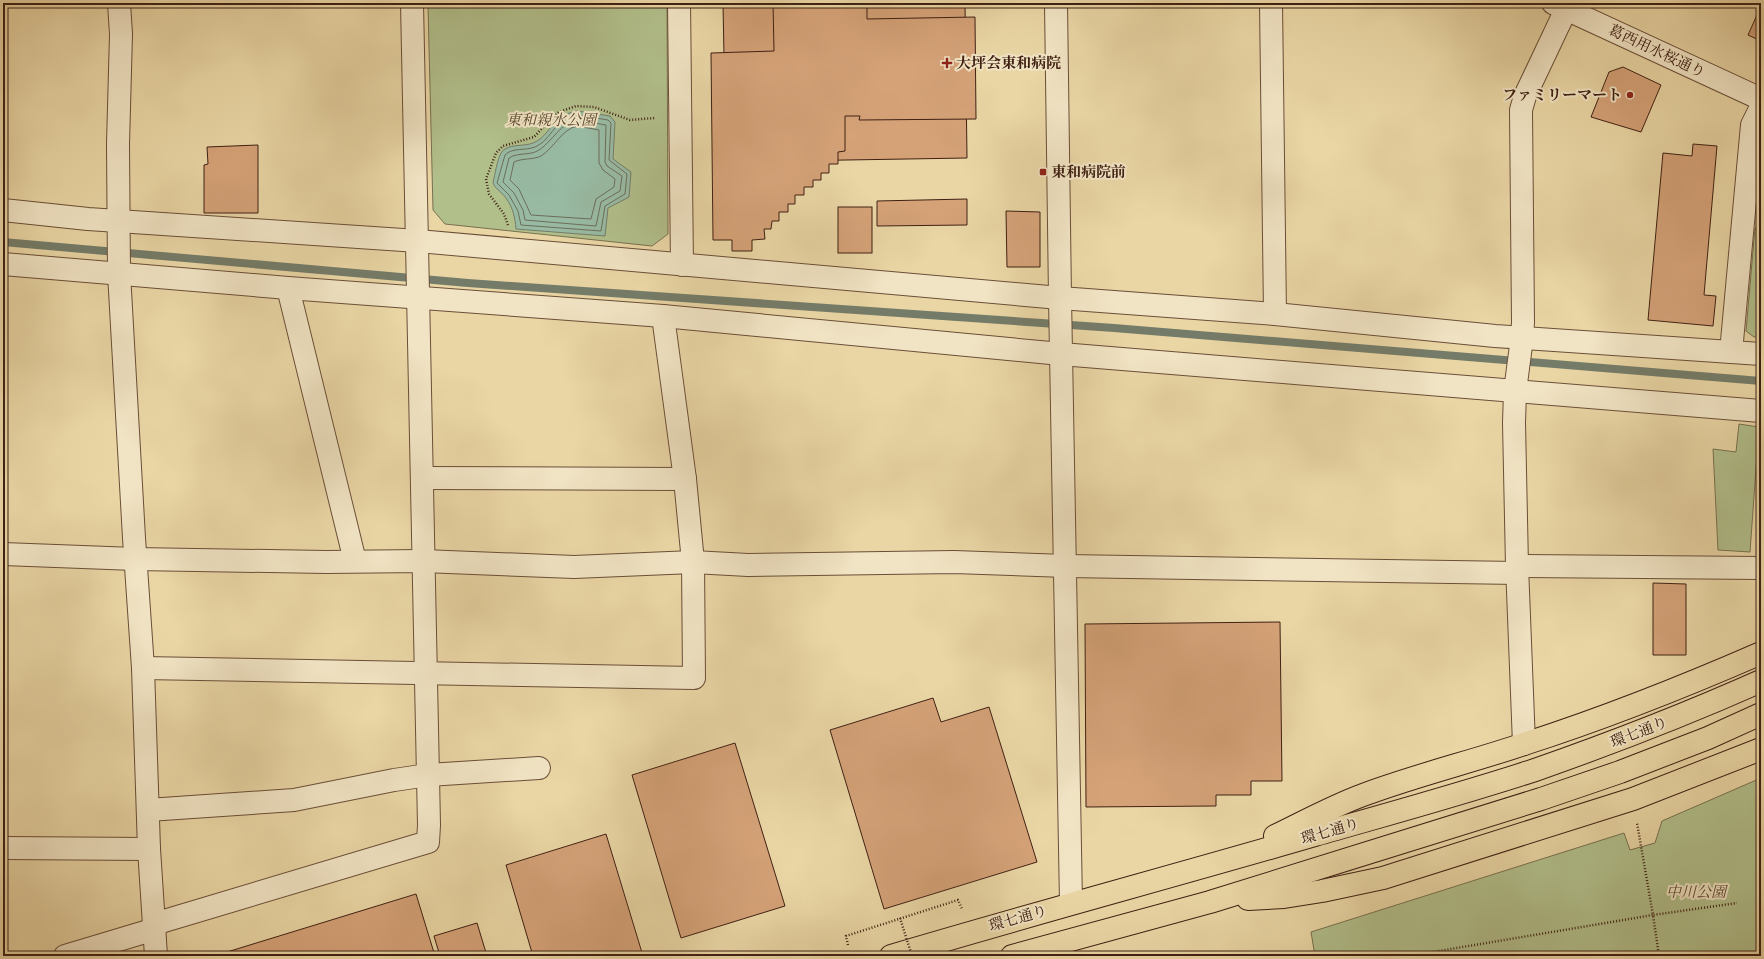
<svg xmlns="http://www.w3.org/2000/svg" width="1764" height="959" viewBox="0 0 1764 959" font-family="'Sorts Mill Goudy','Noto Serif JP',serif">
<rect width="100%" height="100%" fill="#ead6a5"/>
<filter id="stains"><feTurbulence type="fractalNoise" baseFrequency=".005" numOctaves="4"/><feColorMatrix values="0 0 0 0 .2 0 0 0 0 .09 0 0 0 0 .02 0 0 0 .5 -.17"/></filter>
<radialGradient id="worn" r=".72"><stop offset=".6" stop-color="#630" stop-opacity="0"/><stop offset="1" stop-color="#630" stop-opacity=".3"/></radialGradient>
<g fill="#b1bf8b" stroke="#78704f">
<path d="M 667,3 L 668,234 L 652,246 L 445,224 L 433,210 L 428,6 Z"/>
<path d="M 1755,228 L 1761,229 L 1761,337 L 1754,337 L 1746,331 Z"/>
<path d="M 1739,424 L 1759,427 L 1750,552 L 1718,550 L 1713,449 L 1736,452 Z"/>
<path d="M 1761,778 L 1761,956 L 1315,956 L 1311,932 L 1624,833 L 1630,850 L 1655,843 L 1662,821 Z"/>
</g>
<path fill="#98baa3" stroke="#747c69" d="M 577,111 L 610,116 L 615,122 L 613,159 L 631,172 L 629,197 L 608,208 L 605,236 L 516,229 C 515,217 513,208 506,198 C 502,192 496,190 493,183 C 495,174 497,161 501,153 C 507,143 524,147 533,143 C 551,136 550,116 577,111 Z"/>
<g fill="none" stroke-linecap="round" stroke-linejoin="round">
<g stroke="#6c6d5b" stroke-width="1">
<path d="M 577,115 L 608,120 L 611,123 L 609,160 L 627,174 L 625,194 L 605,206 L 601,231 L 521,225 L 518,211 L 509,195 L 497,183 L 505,155 C 513,147 525,151 535,147 C 553,139 554,118 577,115 Z"/>
<path d="M 577,120 L 606,125 L 605,162 L 607,166 L 622,176 L 620,191 L 601,202 L 596,226 L 525,220 L 523,210 L 514,193 L 503,182 L 509,158 C 518,152 530,156 539,150 C 553,141 560,123 577,120 Z"/>
<path d="M 577,126 L 599,130 L 599,163 L 603,170 L 615,179 L 614,187 L 596,199 L 591,219 L 531,215 L 519,189 L 510,180 L 514,162 C 522,158 533,160 541,156 C 554,148 562,129 577,126 Z"/>
</g>
<path stroke="#747c69" stroke-width="8" d="M 3,242 L 468,283 L 1114,328 L 1761,381"/>
</g>
<g fill="#d5a278" stroke="#3f2013">
<path d="M 723,3 L 965,3 L 967,158 L 726,162 Z"/>
<path d="M 773,3 L 867,3 L 867,19 L 975,17 L 976,119 L 859,120 L 860,116 L 845,116 L 845,151 L 838,152 L 838,164 L 829,164 L 829,173 L 821,173 L 821,180 L 813,180 L 813,187 L 804,187 L 804,195 L 795,195 L 795,204 L 788,204 L 788,212 L 779,212 L 779,221 L 772,221 L 771,229 L 764,229 L 765,239 L 752,240 L 752,251 L 732,251 L 732,240 L 713,240 L 711,53 L 774,51 Z"/>
<path d="M 1761,6 L 1761,41 L 1748,35 Z"/>
<path d="M 1623,67 L 1661,85 L 1641,132 L 1591,117 L 1609,72 Z"/>
<path d="M 1693,144 L 1717,146 L 1704,295 L 1716,296 L 1713,326 L 1648,320 L 1663,153 L 1692,156 Z"/>
<path d="M 258,145 L 258,213 L 204,213 L 204,165 L 208,164 L 207,147 Z"/>
<path d="M 967,199 L 967,225 L 877,226 L 877,201 Z"/>
<rect x="838" y="207" width="34" height="46"/>
<path d="M 1006,211 L 1040,212 L 1040,267 L 1007,267 Z"/>
<path d="M 1653,583 L 1686,584 L 1686,655 L 1653,655 Z"/>
<path d="M 1280,622 L 1282,781 L 1251,781 L 1251,795 L 1216,795 L 1216,806 L 1086,807 L 1085,624 Z"/>
<path d="M 933,698 L 941,722 L 989,707 L 1037,862 L 884,909 L 830,730 Z"/>
<path d="M 735,743 L 785,906 L 681,938 L 632,775 Z"/>
<path d="M 606,834 L 643,956 L 533,956 L 506,865 Z"/>
<path d="M 416,894 L 435,956 L 214,956 Z"/>
<path d="M 477,923 L 487,956 L 440,956 L 434,936 Z"/>
</g>
<g fill="none" stroke-linecap="round" stroke-linejoin="round">
<defs>
<g id="minor">
<path d="M 119,3 L 121,34 L 118,144 L 119,273 L 134,538 L 143,668 L 149,849 L 156,956"/>
<path d="M 679,3 L 682,265"/>
<path d="M 1056,3 L 1060,298 L 1071,903"/>
<path d="M 1271,3 L 1275,314"/>
<path d="M 1553,3 L 1761,99"/>
<path d="M 3,210 L 88,219 L 418,241 L 1060,298 L 1275,314 L 1495,336 L 1761,354"/>
<path d="M 3,264 L 288,288 L 663,316 L 1061,354 L 1761,411"/>
<path d="M 288,288 L 355,561"/>
<path d="M 1731,352 L 1752,125 L 1761,107"/>
<path d="M 422,478 L 685,479"/>
<path d="M 3,554 L 135,559 L 326,562 L 423,561 L 574,567 L 693,562 L 748,565 L 954,562 L 1066,566 L 1518,573"/>
<path d="M 1517,566 L 1761,568"/>
<path d="M 143,668 L 694,678 L 693,562 L 685,479 L 663,316"/>
<path d="M 1524,744 L 1517,566 L 1514,423 L 1515,391 L 1522,338 L 1523,322 L 1521,110 L 1525,96 L 1569,3"/>
<path d="M 148,810 L 294,800 L 394,780 L 428,775 L 539,768"/>
<path d="M 3,848 L 149,849"/>
<path d="M 154,924 L 428,842 L 429,825 L 412,3"/>
<path d="M 65,956 L 155,929"/>
</g>
<g id="major">
<path d="M 1275,836 C 1304,822 1333,806 1363,795 C 1416,775 1471,762 1524,744 C 1605,718 1683,687 1761,653"/>
<path d="M 1248,899 L 1284,897 L 1322,891 L 1383,878 L 1633,799 L 1761,749"/>
<path d="M 891,956 C 1032,914 1174,876 1315,835 C 1388,814 1462,794 1535,770 C 1612,743 1687,714 1761,681"/>
<path d="M 1012,956 L 1210,902 L 1541,799 L 1620,772 L 1708,738 L 1761,714"/>
</g>
</defs>
<use href="#minor" stroke="#6a4e38" stroke-width="24"/>
<use href="#major" stroke="#3f2013" stroke-width="24"/>
<g stroke="#3f2013" stroke-width="2.5" stroke-dasharray="1 2" stroke-linecap="butt">
<path d="M 508,225 L 504,214 L 489,194 L 486,179 L 496,153 L 503,146 L 534,137 L 549,121 L 559,112 L 576,106 L 594,107 L 630,120 L 655,118"/>
<path d="M 848,945 L 846,936 L 958,900 L 962,909"/>
<path d="M 1409,956 L 1653,915 L 1637,823"/>
<path d="M 1659,956 L 1653,915 L 1737,903"/>
</g>
<use href="#minor" stroke="#f1e4c4" stroke-width="22"/>
<use href="#major" stroke="#ead6a5" stroke-width="22"/>
<path stroke="#3f2013" stroke-width="2.5" stroke-dasharray="1 2" stroke-linecap="butt" d="M 900,918 L 912,956"/>
</g>
<g fill="#8f2418" stroke="#f1e4c4" stroke-width="1.5">
<path d="M945 57h4v4h4v4h-4v4h-4v-4h-4v-4h4z"/>
<circle cx="1630" cy="95" r="4"/>
<rect x="1039" y="168" width="8" height="8" rx="2"/>
</g>
<g text-anchor="middle" stroke-width="4" stroke-linejoin="round" paint-order="stroke">
<g font-size="15" fill="#3f2013" stroke="#f1e4c4">
<text transform="translate(1657 51) rotate(25)" y="5">葛西用水桜通り</text>
<text transform="translate(1639 732) rotate(-21)" y="5">環七通り</text>
<text transform="translate(1330 831) rotate(-16)" y="5">環七通り</text>
<text transform="translate(1018 918) rotate(-16)" y="5">環七通り</text>
</g>
<g font-size="15" font-weight="bold" fill="#3f2013" stroke="#f1e4c4" text-anchor="start">
<text x="956" y="68">大坪会東和病院</text>
<text x="1622" y="100" text-anchor="end">ファミリーマート</text>
<text x="1051" y="177">東和病院前</text>
</g>
<g font-size="15" font-style="italic" fill="#5c4831" stroke="#f1e4c4">
<text x="551" y="125">東和親水公園</text>
<text x="1696" y="897">中川公園</text>
</g>
</g>
<rect width="1764" height="959" fill="none" stroke="#ead6a5" stroke-width="16"/>
<rect x="4" y="4" width="1756" height="951" fill="none" stroke="#3f2013" stroke-width="2"/>
<rect x="8" y="8" width="1748" height="943" fill="none" stroke="#3f2013"/>
<rect width="100%" height="100%" filter="url(#stains)"/>
<rect width="100%" height="100%" fill="url(#worn)"/>
</svg>
